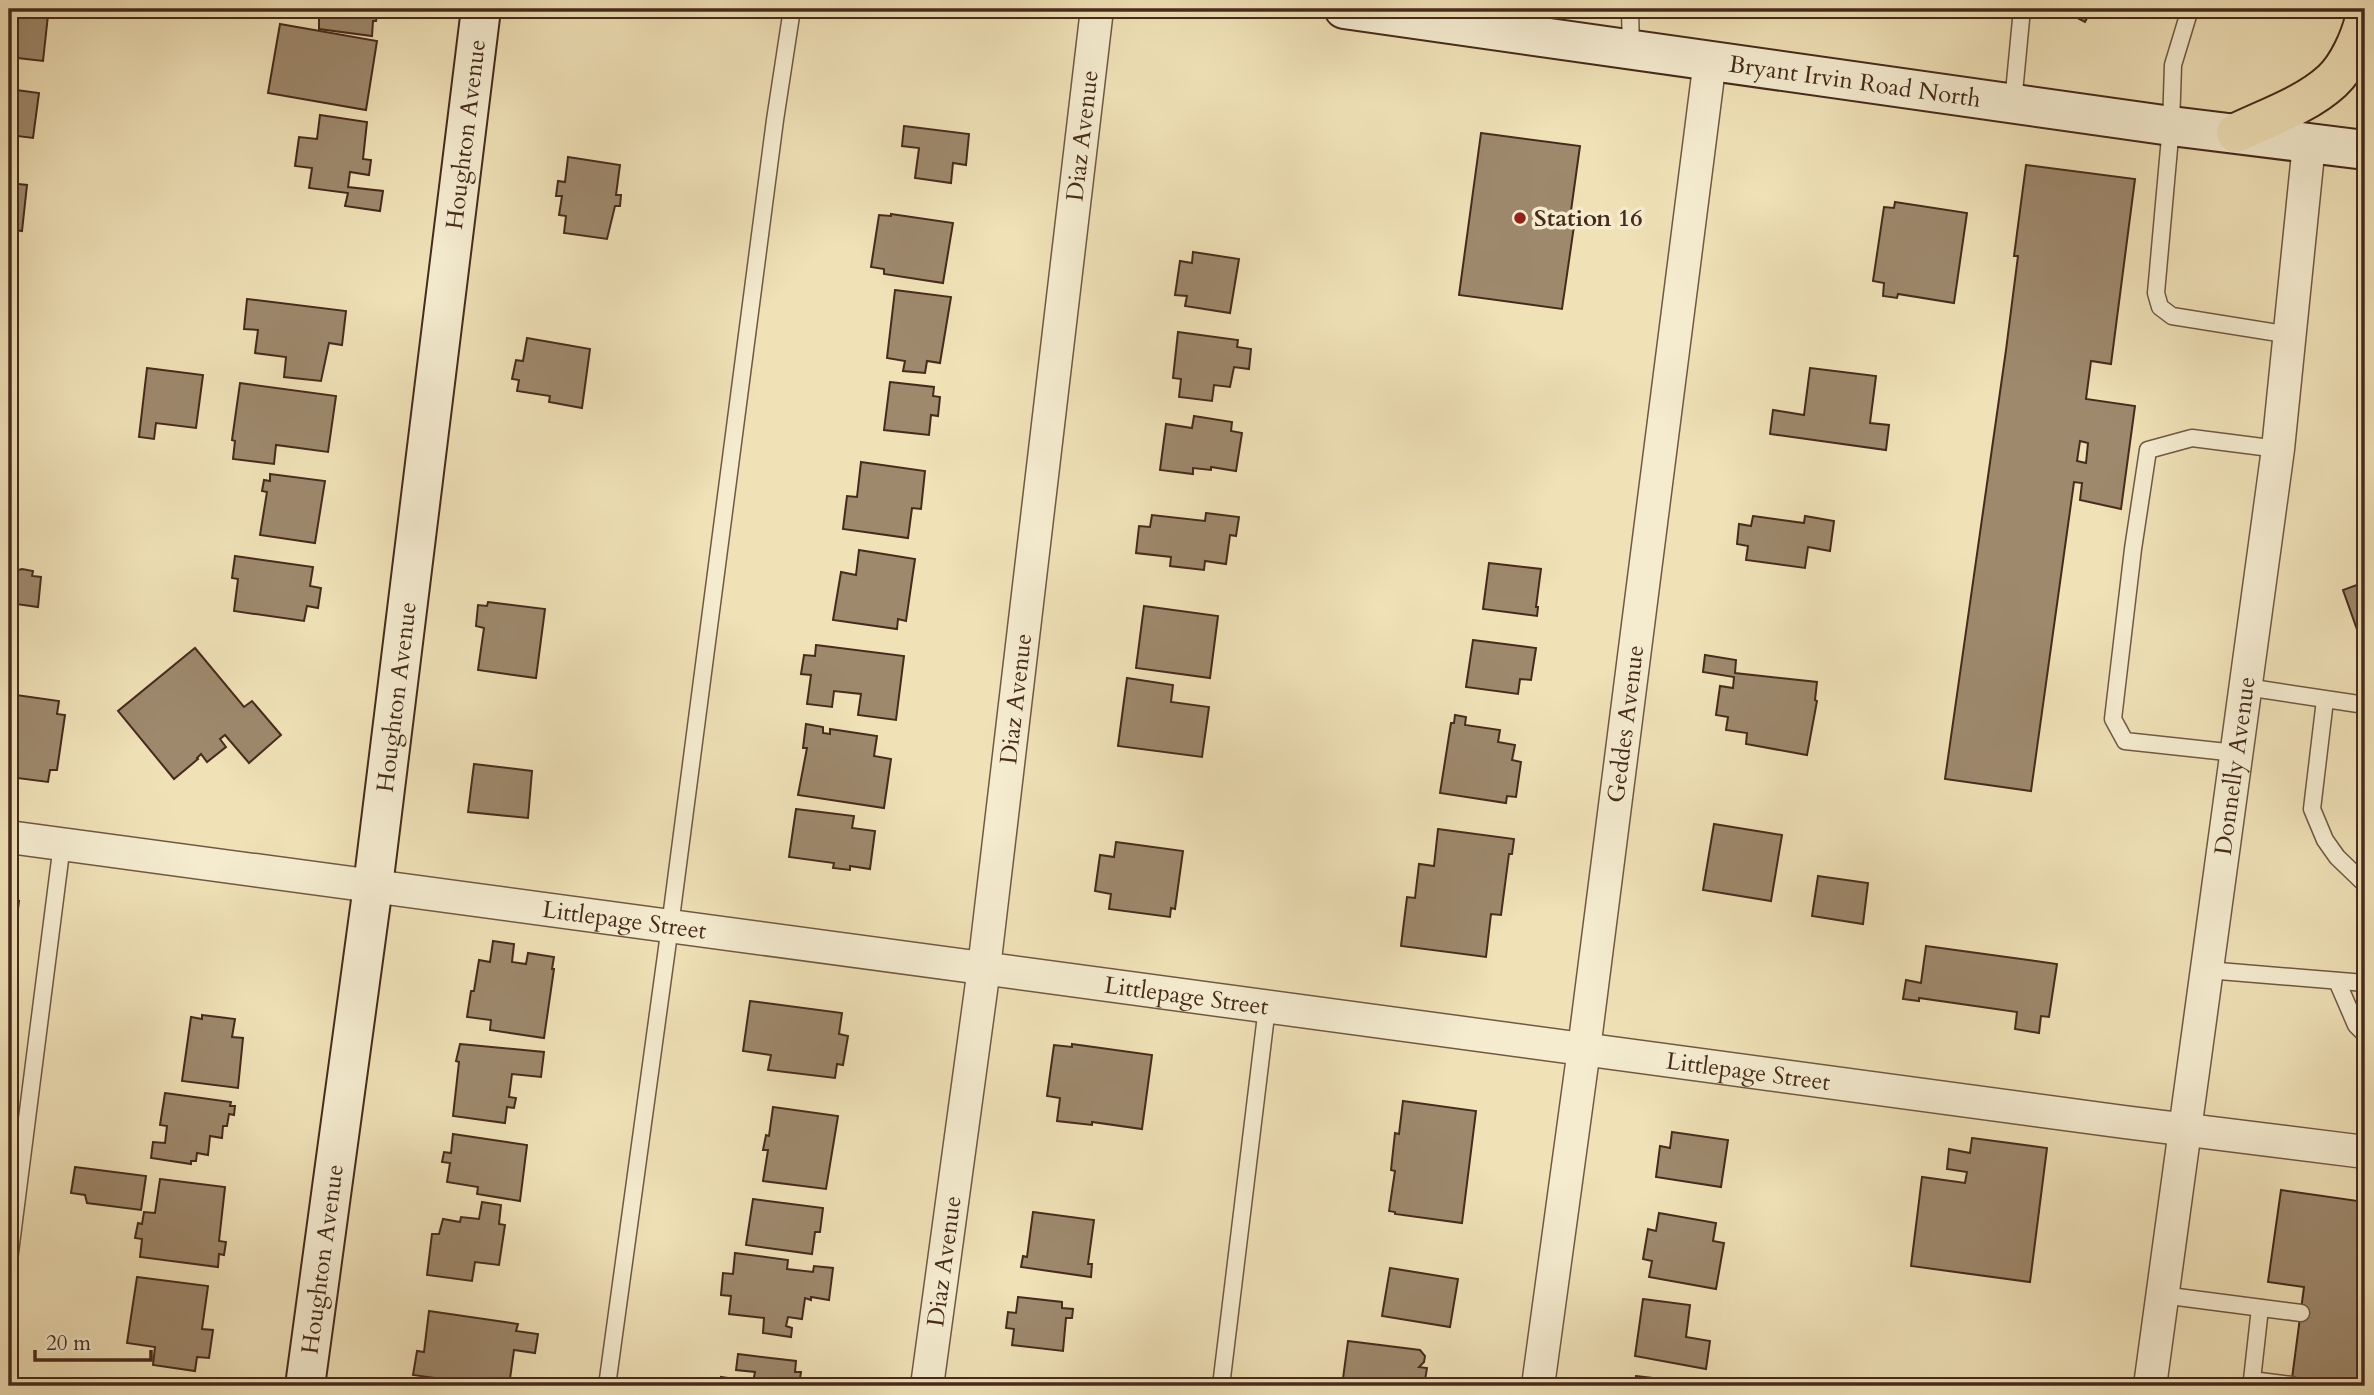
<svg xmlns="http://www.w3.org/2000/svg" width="2374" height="1395" viewBox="0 0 2374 1395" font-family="Cardo,serif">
<rect width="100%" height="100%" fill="#f0e1b7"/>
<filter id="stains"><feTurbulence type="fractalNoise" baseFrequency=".00286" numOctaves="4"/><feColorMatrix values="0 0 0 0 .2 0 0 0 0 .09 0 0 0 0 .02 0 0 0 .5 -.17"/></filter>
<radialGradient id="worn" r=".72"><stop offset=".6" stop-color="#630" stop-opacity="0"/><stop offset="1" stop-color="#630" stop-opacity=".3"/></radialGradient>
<g fill="#9e896d" stroke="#462a1c" stroke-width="2" fill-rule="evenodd">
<path d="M 319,9 L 386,9 L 386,16 L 377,15 L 376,21 L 373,21 L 372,36 L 319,29 Z"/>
<path d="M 2060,9 L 2092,9 L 2085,22 Z"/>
<path d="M 9,10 L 48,15 L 43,61 L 9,57 Z"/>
<path d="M 280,24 L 377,41 L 366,110 L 268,93 Z"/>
<path d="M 9,89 L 39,93 L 33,138 L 10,135 L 9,142 Z"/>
<path d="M 320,115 L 367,122 L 363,159 L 371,160 L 369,175 L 350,172 L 348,187 L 383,191 L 380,211 L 345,206 L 348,193 L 309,188 L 312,168 L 295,166 L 299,137 L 317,139 Z"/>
<path d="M 904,126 L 969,134 L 966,165 L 953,163 L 951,183 L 915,178 L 919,148 L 902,146 Z"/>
<path d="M 1481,133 L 1580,146 L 1569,225 L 1574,226 L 1562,309 L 1459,295 Z"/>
<path d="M 568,157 L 620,165 L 616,195 L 621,195 L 620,206 L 615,206 L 607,239 L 564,233 L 566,216 L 559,215 L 562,196 L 556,196 L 558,181 L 565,182 Z"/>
<path d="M 2026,165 L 2135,179 L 2111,364 L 2091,361 L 2086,399 L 2135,406 L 2121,509 L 2080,500 L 2082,483 L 2074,482 L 2031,791 L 1945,779 L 2006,350 L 2018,256 L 2014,256 ZM 2080,441 L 2088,443 L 2086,463 L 2077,461 Z"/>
<path d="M 9,183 L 27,185 L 22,231 L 9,229 Z"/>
<path d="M 1895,202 L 1967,213 L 1954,303 L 1898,294 L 1897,298 L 1883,296 L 1884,283 L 1873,281 L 1884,207 L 1894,208 Z"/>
<path d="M 891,214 L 953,223 L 943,283 L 884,274 L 884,269 L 871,267 L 879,215 L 891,216 Z"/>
<path d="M 1193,252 L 1239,259 L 1230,313 L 1185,306 L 1187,296 L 1175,295 L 1180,261 L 1192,263 Z"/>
<path d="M 9,282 L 16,283 L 11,326 L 9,326 Z"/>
<path d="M 895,290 L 951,297 L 940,363 L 927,361 L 925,373 L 903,371 L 905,361 L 887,358 Z"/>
<path d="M 247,299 L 346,311 L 342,345 L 329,343 L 321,381 L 284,377 L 286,357 L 255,353 L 258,330 L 244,329 Z"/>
<path d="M 1178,332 L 1238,340 L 1237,347 L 1251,349 L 1249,369 L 1234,367 L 1230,387 L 1214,385 L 1212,401 L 1179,397 L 1181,379 L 1173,378 Z"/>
<path d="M 527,338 L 590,349 L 582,408 L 549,402 L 550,396 L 517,391 L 519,380 L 512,379 L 516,360 L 523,361 Z"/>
<path d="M 147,368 L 203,375 L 196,428 L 156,423 L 154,439 L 139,437 Z"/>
<path d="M 1810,368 L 1876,376 L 1870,423 L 1889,425 L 1886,450 L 1770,434 L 1773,410 L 1804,415 Z"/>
<path d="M 890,382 L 934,387 L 933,396 L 940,397 L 938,416 L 931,415 L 929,435 L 884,430 Z"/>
<path d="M 240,383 L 336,396 L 328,452 L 276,445 L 274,464 L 233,459 L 235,441 L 232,440 Z"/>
<path d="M 1194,416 L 1232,422 L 1231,431 L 1242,433 L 1236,471 L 1211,467 L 1211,470 L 1193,468 L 1193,474 L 1160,470 L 1166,424 L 1192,428 Z"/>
<path d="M 861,462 L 925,471 L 921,509 L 912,508 L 908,538 L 843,529 L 847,496 L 857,497 Z"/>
<path d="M 270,474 L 325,481 L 315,543 L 260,535 L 267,492 L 262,491 L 264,480 L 270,481 Z"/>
<path d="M 1206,513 L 1239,517 L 1236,536 L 1230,535 L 1226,564 L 1205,561 L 1204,570 L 1170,566 L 1171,557 L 1136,553 L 1139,526 L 1150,527 L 1152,515 L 1205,521 Z"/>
<path d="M 1753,516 L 1804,523 L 1805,516 L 1834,521 L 1830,551 L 1808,547 L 1805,568 L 1746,560 L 1748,546 L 1737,544 L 1739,524 L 1751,526 Z"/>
<path d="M 859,550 L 915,559 L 906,621 L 898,619 L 897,629 L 833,620 L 841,572 L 856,575 Z"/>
<path d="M 235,556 L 313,567 L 310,586 L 321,588 L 318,608 L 307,606 L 304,621 L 234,611 L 238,579 L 232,578 Z"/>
<path d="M 1489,563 L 1541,569 L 1536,607 L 1538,607 L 1537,616 L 1483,609 Z"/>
<path d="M 22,569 L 33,571 L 32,576 L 41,577 L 38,607 L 9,603 L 9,572 Z"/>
<path d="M 2365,582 L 2365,652 L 2343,590 Z"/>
<path d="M 488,602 L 545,609 L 536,678 L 478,670 L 484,628 L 476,626 L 478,605 L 487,606 Z"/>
<path d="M 1144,606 L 1218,616 L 1210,678 L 1136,668 Z"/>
<path d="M 1473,640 L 1536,648 L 1531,680 L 1520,679 L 1518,694 L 1466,687 Z"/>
<path d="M 816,645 L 904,656 L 896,720 L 858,715 L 861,694 L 834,691 L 832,707 L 807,704 L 811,675 L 801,674 L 804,655 L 815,656 Z"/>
<path d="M 195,648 L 244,707 L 252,701 L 281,735 L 249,763 L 225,735 L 220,739 L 226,747 L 207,762 L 201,754 L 197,758 L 198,759 L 174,779 L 118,711 Z"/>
<path d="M 1705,655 L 1736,660 L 1735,673 L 1817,682 L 1815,700 L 1817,701 L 1807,755 L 1746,744 L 1747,733 L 1726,730 L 1728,717 L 1716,715 L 1720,686 L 1733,688 L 1734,677 L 1703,672 Z"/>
<path d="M 1127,678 L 1173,685 L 1171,702 L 1209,707 L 1202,757 L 1118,746 Z"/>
<path d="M 9,694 L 59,701 L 57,714 L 65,715 L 57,770 L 50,770 L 48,782 L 9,777 L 11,765 L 9,764 L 9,750 L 14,711 L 9,710 Z"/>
<path d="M 1455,715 L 1466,717 L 1465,725 L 1500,730 L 1498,742 L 1515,745 L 1512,760 L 1521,762 L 1516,797 L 1507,796 L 1506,803 L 1440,793 L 1451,723 L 1454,723 Z"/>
<path d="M 806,724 L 823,727 L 823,733 L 830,734 L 830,729 L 877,736 L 874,756 L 891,759 L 884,808 L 798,795 L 807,748 L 803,748 Z"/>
<path d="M 474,764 L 532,771 L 528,818 L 468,812 Z"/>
<path d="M 796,809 L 854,816 L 852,828 L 875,831 L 870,869 L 850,866 L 850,870 L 833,868 L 834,863 L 789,857 Z"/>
<path d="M 1714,824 L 1782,835 L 1771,901 L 1703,890 Z"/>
<path d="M 1438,829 L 1514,839 L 1512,854 L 1509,854 L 1501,915 L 1491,914 L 1486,957 L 1401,946 L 1407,897 L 1415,898 L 1419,864 L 1434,866 Z"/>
<path d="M 1116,842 L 1183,851 L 1175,909 L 1171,908 L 1170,917 L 1109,909 L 1111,894 L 1095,891 L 1100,855 L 1114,857 Z"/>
<path d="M 1818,876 L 1868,883 L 1863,924 L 1812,916 Z"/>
<path d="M 9,900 L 19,901 L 14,941 L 9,941 Z"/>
<path d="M 493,941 L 514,944 L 512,962 L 526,964 L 528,953 L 554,957 L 552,969 L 554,969 L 544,1038 L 490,1030 L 491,1020 L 467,1017 L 471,991 L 474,991 L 479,960 L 490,962 Z"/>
<path d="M 1926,946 L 2057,964 L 2049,1017 L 2041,1016 L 2039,1033 L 2015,1029 L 2017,1012 L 1919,998 L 1919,1001 L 1903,999 L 1906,980 L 1921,983 Z"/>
<path d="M 750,1001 L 842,1013 L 839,1034 L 848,1036 L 843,1065 L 837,1064 L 835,1078 L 768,1070 L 771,1055 L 743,1051 Z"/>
<path d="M 202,1015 L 235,1019 L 232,1037 L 243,1038 L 238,1088 L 182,1081 L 191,1017 L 202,1019 Z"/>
<path d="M 460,1044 L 544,1052 L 541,1077 L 512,1074 L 509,1097 L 516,1098 L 514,1108 L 507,1107 L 505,1123 L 453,1116 L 459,1062 L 456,1061 Z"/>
<path d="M 1072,1044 L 1152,1055 L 1142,1129 L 1092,1122 L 1092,1125 L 1057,1121 L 1060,1098 L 1047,1096 L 1054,1045 L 1072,1047 Z"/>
<path d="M 165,1093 L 231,1102 L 230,1106 L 235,1106 L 234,1115 L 229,1114 L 227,1126 L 223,1126 L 222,1138 L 210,1136 L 208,1155 L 197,1153 L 196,1161 L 191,1161 L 191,1164 L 151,1158 L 153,1142 L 165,1143 L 167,1126 L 160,1125 Z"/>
<path d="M 1403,1101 L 1476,1111 L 1462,1223 L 1395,1214 L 1395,1212 L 1389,1211 L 1395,1171 L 1391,1170 L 1395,1133 L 1399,1134 Z"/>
<path d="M 773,1107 L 838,1116 L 826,1189 L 763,1181 L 768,1150 L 763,1150 L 766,1135 L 769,1136 Z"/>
<path d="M 1672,1132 L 1728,1140 L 1721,1187 L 1656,1177 L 1660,1146 L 1670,1148 Z"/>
<path d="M 453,1134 L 527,1145 L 520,1201 L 477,1194 L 478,1187 L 447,1182 L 450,1163 L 442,1162 L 444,1152 L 451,1153 Z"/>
<path d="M 1972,1138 L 2047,1148 L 2030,1282 L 1911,1266 L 1922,1177 L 1965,1183 L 1967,1172 L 1947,1169 L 1949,1149 L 1970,1153 Z"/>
<path d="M 75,1167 L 146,1176 L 141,1210 L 87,1203 L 85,1195 L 71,1193 Z"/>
<path d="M 160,1179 L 225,1187 L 219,1241 L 226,1242 L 224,1255 L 219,1254 L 218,1267 L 140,1257 L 142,1239 L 135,1238 L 138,1223 L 142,1224 L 144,1212 L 155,1213 Z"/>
<path d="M 2281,1190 L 2365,1202 L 2365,1386 L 2291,1386 L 2304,1287 L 2268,1282 Z"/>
<path d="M 753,1199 L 823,1208 L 820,1232 L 815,1232 L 812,1254 L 746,1245 Z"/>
<path d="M 482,1202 L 501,1205 L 499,1224 L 505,1225 L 499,1265 L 475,1262 L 472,1281 L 427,1275 L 432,1234 L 439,1234 L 443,1219 L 460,1222 L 461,1217 L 479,1219 Z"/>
<path d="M 1033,1212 L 1094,1220 L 1088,1264 L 1092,1264 L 1091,1277 L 1021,1267 L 1023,1256 L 1027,1257 Z"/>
<path d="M 1659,1213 L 1716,1223 L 1713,1241 L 1724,1243 L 1716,1289 L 1649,1277 L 1652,1261 L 1643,1259 L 1648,1229 L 1656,1231 Z"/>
<path d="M 735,1253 L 788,1260 L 787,1269 L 813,1272 L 814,1266 L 833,1268 L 829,1300 L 811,1297 L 811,1300 L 805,1298 L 802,1319 L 788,1317 L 786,1326 L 792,1328 L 791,1337 L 763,1333 L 764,1318 L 729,1314 L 731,1296 L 721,1295 L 723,1273 L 733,1274 Z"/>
<path d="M 1390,1268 L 1458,1279 L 1450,1327 L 1382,1316 Z"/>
<path d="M 137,1277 L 208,1286 L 202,1329 L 213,1330 L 209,1358 L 197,1357 L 195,1371 L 153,1365 L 155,1347 L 127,1343 Z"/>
<path d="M 1018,1297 L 1062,1302 L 1062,1308 L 1073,1309 L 1072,1318 L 1066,1318 L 1063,1351 L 1012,1345 L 1014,1329 L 1006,1328 L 1008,1312 L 1016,1313 Z"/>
<path d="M 1643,1299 L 1690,1305 L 1686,1337 L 1710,1341 L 1706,1369 L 1635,1356 Z"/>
<path d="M 429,1311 L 518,1324 L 516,1331 L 538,1334 L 535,1353 L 514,1350 L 509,1386 L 493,1386 L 413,1375 L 417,1351 L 424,1352 Z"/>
<path d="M 1348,1341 L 1420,1350 L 1425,1356 L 1424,1362 L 1419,1367 L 1427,1368 L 1424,1386 L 1342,1386 Z"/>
<path d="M 738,1354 L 796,1361 L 795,1372 L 801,1372 L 799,1386 L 720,1386 L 721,1377 L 753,1382 L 755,1372 L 736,1370 Z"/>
<path d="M 1636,1376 L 1720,1386 L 1635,1386 Z"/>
</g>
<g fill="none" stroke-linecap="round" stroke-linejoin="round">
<defs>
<g id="lane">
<path d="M 1630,9 L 1631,50"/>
<path d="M 2190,9 L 2173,65 L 2171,126 L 2156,293 L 2160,307 L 2172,316 L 2290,335"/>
<path d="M 2013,103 L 2022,9"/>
<path d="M 2246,687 L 2365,705"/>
<path d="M 2325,700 L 2312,809 L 2325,840 L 2337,857 L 2365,884"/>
<path d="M 2236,753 L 2125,741 L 2113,719 L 2133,549 L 2148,450 L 2192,438 L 2278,449"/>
<path d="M 2207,970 L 2365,983"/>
<path d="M 2337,981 L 2356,1025 L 2365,1034"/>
<path d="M 9,1260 L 62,844"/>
<path d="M 2162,1295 L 2301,1313"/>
<path d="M 2260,1308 L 2252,1380 L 2292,1385"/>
<path d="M 607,1386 L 670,926 L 775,120 L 792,9"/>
<path d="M 1221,1386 L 1267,1007"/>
</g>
<g id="street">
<path id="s1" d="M 9,837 L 2124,1122 L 2365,1152"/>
<path id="s2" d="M 927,1386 L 984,968 L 1097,9"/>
<path id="s3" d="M 1538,1386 L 1584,1049 L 1710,60"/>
<path id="s4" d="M 2150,1386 L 2278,449 L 2309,144"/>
</g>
<g id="secondary">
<path id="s5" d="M 1344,9 L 2171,126 L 2365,150"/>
<path id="s6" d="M 305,1386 L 373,886 L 481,9"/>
</g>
<path id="primary" d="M 2236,133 C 2267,118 2306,105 2332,81 C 2348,66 2360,39 2365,18"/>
</defs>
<use href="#lane" stroke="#705843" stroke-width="19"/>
<use href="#street" stroke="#705843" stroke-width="35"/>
<use href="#secondary" stroke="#462a1c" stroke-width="42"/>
<use href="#primary" stroke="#462a1c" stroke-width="42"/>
<use href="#lane" stroke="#f5ecd0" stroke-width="16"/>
<use href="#street" stroke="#f5ecd0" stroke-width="32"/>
<use href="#secondary" stroke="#f5ecd0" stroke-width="38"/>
<use href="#primary" stroke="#f0e1b7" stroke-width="38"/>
</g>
<circle fill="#8f2418" stroke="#f5ecd0" stroke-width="2.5" cx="1520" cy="218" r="7"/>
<g text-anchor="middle" stroke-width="7" stroke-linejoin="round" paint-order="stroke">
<g font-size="24" fill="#462a1c" stroke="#f5ecd0">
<text dy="8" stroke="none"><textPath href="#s5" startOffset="516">Bryant Irvin Road North</textPath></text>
<text dy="8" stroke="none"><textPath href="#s6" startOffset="1262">Houghton Avenue</textPath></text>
<text dy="8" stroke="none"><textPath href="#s2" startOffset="1260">Diaz Avenue</textPath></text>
<text dy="8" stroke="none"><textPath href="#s6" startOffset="695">Houghton Avenue</textPath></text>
<text dy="8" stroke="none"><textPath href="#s2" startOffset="693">Diaz Avenue</textPath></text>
<text dy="8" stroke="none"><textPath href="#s3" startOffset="668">Geddes Avenue</textPath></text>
<text dy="8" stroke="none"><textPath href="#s4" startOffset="626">Donnelly Avenue</textPath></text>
<text dy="8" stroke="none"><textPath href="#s1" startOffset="621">Littlepage Street</textPath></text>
<text dy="8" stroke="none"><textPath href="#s1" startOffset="1188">Littlepage Street</textPath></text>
<text dy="8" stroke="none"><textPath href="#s1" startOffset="1755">Littlepage Street</textPath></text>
<text dy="8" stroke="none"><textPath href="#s6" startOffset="128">Houghton Avenue</textPath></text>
<text dy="8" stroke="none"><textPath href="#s2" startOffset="126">Diaz Avenue</textPath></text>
</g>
<g font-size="24" font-weight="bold" fill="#462a1c" stroke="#f5ecd0" text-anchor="start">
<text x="1534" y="226">Station 16</text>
</g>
</g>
<rect width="2374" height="1395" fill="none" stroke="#f0e1b7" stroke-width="35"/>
<rect x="10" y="10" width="2353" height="1374" fill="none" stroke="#462a1c" stroke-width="3.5"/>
<rect x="18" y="18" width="2339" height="1360" fill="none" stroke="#462a1c" stroke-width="2"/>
<path d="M35 1350v10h116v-10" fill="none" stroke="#462a1c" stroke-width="3.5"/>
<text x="46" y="1350" font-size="21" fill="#462a1c" stroke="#f5ecd0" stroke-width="5" paint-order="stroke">20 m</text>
<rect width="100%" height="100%" filter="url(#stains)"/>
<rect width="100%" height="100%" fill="url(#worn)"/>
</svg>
